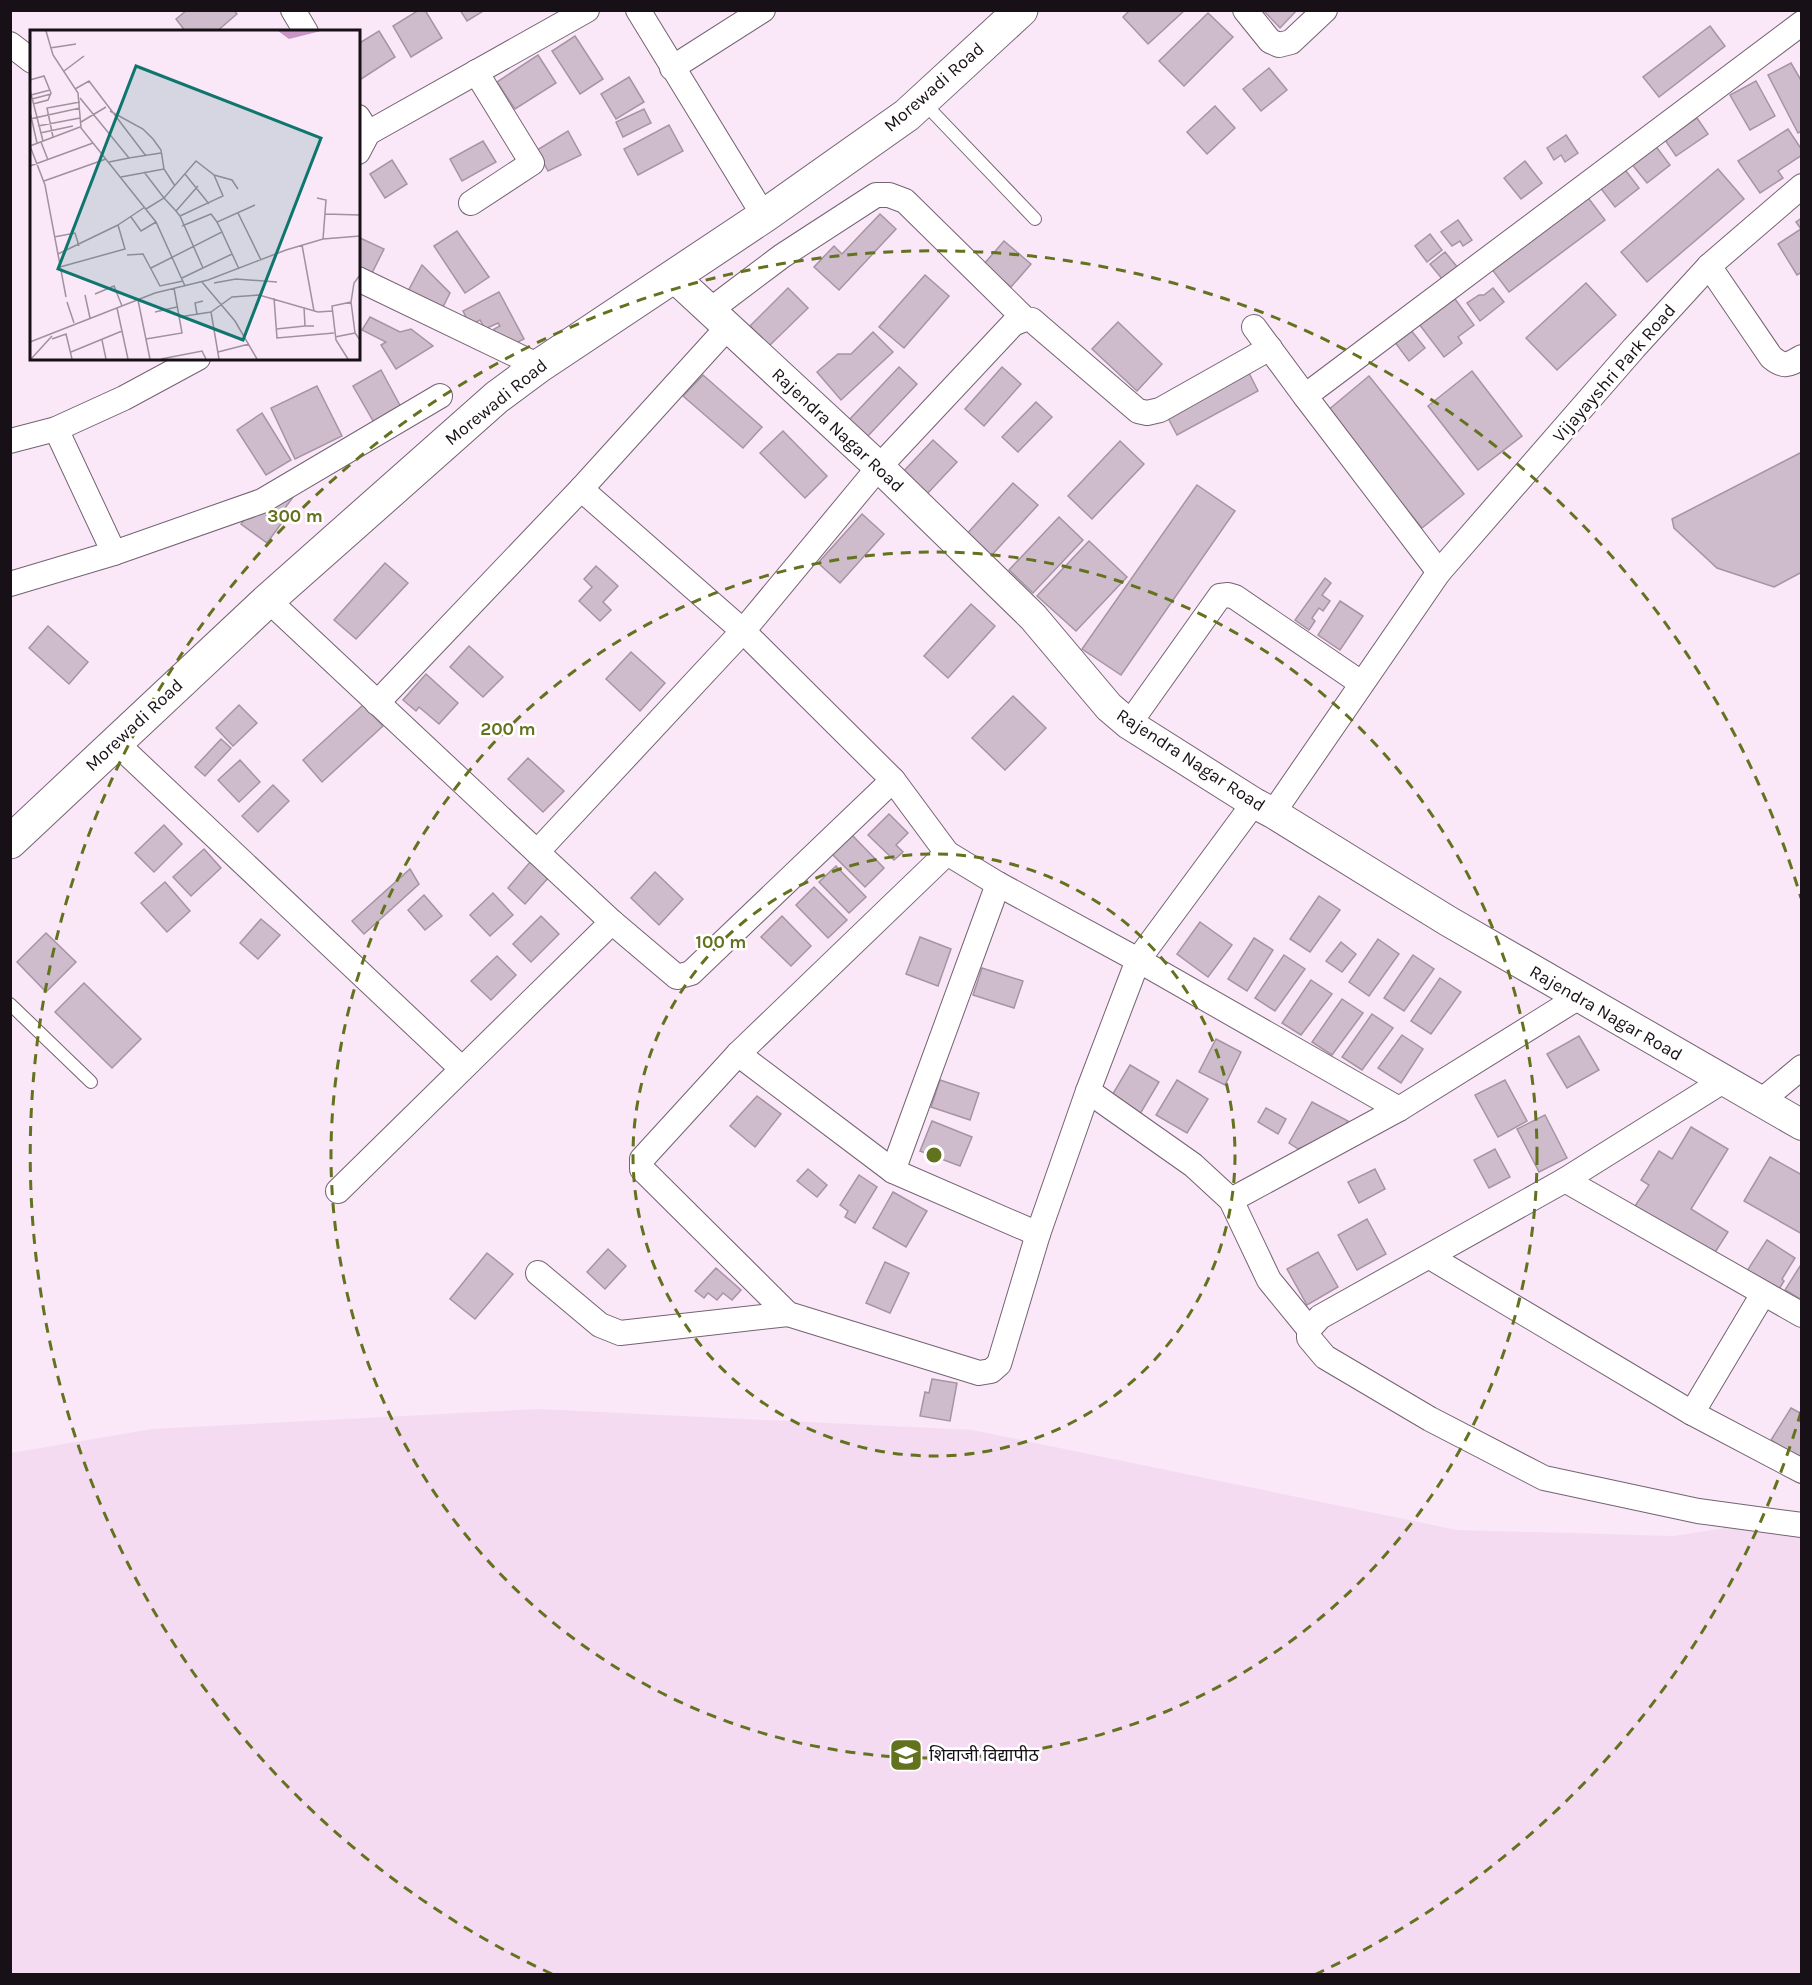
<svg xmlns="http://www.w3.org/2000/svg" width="1812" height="1985" viewBox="0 0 1812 1985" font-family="Karla,'Noto Sans Devanagari',sans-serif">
<rect width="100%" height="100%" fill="#fae7f8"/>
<path fill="#f4dbf2" d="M 539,1409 L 972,1430 L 1457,1530 L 1674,1536 L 1801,1516 L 1801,1974 L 11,1974 L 11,1453 L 152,1429 Z"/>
<g fill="#cebccc" stroke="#a694a4" stroke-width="1.5">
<path d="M 187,10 L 234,10 L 237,14 L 216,32 L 186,32 L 176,19 Z"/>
<path d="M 419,10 L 425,10 L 442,38 L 411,57 L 393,26 Z"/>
<path d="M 460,10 L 485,10 L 467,21 Z"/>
<path d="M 1130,10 L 1185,10 L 1148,44 L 1123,17 Z"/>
<path d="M 1263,10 L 1297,10 L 1280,28 Z"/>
<path d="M 1208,13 L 1233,37 L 1184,86 L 1159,61 Z"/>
<path d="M 1710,26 L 1725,46 L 1659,97 L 1643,77 Z"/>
<path d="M 379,31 L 395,57 L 358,81 L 358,44 Z"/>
<path d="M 575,36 L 603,79 L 580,94 L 552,51 Z"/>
<path d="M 538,55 L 556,83 L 515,109 L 497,82 Z"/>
<path d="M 1791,63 L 1802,82 L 1802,131 L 1798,133 L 1768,75 Z"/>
<path d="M 1269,68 L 1287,90 L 1261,111 L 1243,89 Z"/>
<path d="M 629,77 L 644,102 L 616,119 L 601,94 Z"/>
<path d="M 1756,81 L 1775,116 L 1750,130 L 1730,95 Z"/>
<path d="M 1215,106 L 1235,128 L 1207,154 L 1187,132 Z"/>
<path d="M 644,109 L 651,123 L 623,137 L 616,122 Z"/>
<path d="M 1697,118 L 1708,134 L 1676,156 L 1665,140 Z"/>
<path d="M 669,125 L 683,151 L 638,175 L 624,149 Z"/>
<path d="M 1788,129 L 1802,150 L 1802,155 L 1778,171 L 1783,178 L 1760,193 L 1738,161 Z"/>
<path d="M 568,131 L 581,155 L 548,171 L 543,162 L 534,152 Z"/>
<path d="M 1566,135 L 1578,153 L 1565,162 L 1561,155 L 1554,160 L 1547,148 Z"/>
<path d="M 483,141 L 496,162 L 462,181 L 450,159 Z"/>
<path d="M 1654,144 L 1670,165 L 1647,183 L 1631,163 Z"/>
<path d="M 392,160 L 407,184 L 385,198 L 370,174 Z"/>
<path d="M 1525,161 L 1542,183 L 1521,199 L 1504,178 Z"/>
<path d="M 1623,167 L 1639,188 L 1615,207 L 1599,186 Z"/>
<path d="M 1718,169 L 1744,199 L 1647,282 L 1621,252 Z"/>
<path d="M 1583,191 L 1605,220 L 1509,292 L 1488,264 Z"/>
<path d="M 880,214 L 896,229 L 839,290 L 814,267 L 834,246 L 842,254 Z"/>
<path d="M 1802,218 L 1802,272 L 1797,275 L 1778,244 L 1801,229 L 1796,222 Z"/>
<path d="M 1458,220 L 1472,240 L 1463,246 L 1460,241 L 1452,246 L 1441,232 Z"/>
<path d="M 457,231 L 489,277 L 465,293 L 434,246 Z"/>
<path d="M 1430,234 L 1442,250 L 1427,262 L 1415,246 Z"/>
<path d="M 358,237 L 384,249 L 370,277 L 358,272 Z"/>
<path d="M 1004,241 L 1031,264 L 1011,287 L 984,264 Z"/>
<path d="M 1445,252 L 1458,268 L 1443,280 L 1430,264 Z"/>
<path d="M 422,265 L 450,293 L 441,311 L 407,293 Z"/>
<path d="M 925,275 L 949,296 L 904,348 L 879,327 Z"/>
<path d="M 1586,283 L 1616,315 L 1557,370 L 1526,338 Z"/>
<path d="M 788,288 L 808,308 L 769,346 L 750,326 Z"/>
<path d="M 1493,288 L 1504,302 L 1480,321 L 1467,303 L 1479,295 L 1484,295 Z"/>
<path d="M 499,292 L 524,339 L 510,346 L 499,340 L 494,329 L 500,326 L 498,323 L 485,329 L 480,320 L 470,325 L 463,311 Z"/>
<path d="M 1455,299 L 1474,325 L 1458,337 L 1462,343 L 1444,357 L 1419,324 Z"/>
<path d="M 370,317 L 400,332 L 411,329 L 433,346 L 396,369 L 381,345 L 386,342 L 362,330 Z"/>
<path d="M 1118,322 L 1162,364 L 1137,391 L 1092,349 Z"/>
<path d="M 1410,329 L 1425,348 L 1409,361 L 1394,341 Z"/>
<path d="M 873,332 L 893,352 L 841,400 L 817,372 L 838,354 L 851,354 Z"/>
<path d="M 899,367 L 917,384 L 866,438 L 848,421 Z"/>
<path d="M 1002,367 L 1021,384 L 984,426 L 965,409 Z"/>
<path d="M 381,370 L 403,411 L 376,426 L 353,386 Z"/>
<path d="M 1472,371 L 1522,436 L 1478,470 L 1428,406 Z"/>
<path d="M 1249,373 L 1258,391 L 1177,435 L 1167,416 Z"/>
<path d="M 703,375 L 762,427 L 743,448 L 683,396 Z"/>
<path d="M 1369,376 L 1464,494 L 1422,528 L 1327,411 Z"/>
<path d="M 317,386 L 342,436 L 295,459 L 271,408 Z"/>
<path d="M 1036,402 L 1052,417 L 1018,452 L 1002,437 Z"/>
<path d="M 262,413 L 291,460 L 266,475 L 237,430 Z"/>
<path d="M 783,431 L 827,476 L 805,498 L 760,453 Z"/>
<path d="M 933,440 L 957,462 L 926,495 L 902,473 Z"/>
<path d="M 1120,441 L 1144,464 L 1092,519 L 1068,496 Z"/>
<path d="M 1802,452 L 1802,572 L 1774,587 L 1717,568 L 1674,528 L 1672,519 Z"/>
<path d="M 1013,483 L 1038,505 L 989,558 L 965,536 Z"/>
<path d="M 1197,485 L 1235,511 L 1121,675 L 1082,649 Z"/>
<path d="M 296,493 L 285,508 L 289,513 L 267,543 L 241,524 L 252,509 Z"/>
<path d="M 862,514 L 884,534 L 840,583 L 818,563 Z"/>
<path d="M 1059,517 L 1083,540 L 1033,593 L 1009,570 Z"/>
<path d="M 1089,541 L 1127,577 L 1076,631 L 1037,596 Z"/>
<path d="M 385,563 L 408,583 L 356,639 L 334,620 Z"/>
<path d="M 596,566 L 618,586 L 603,602 L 611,610 L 600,621 L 579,601 L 592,587 L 584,579 Z"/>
<path d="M 1325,578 L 1331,583 L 1322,595 L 1330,601 L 1323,611 L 1319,608 L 1312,618 L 1315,621 L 1309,630 L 1295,620 Z"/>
<path d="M 1340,601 L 1363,616 L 1340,650 L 1318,635 Z"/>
<path d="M 971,604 L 995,626 L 948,678 L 924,656 Z"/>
<path d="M 48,626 L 88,662 L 69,684 L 29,648 Z"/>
<path d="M 469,646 L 503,677 L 483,697 L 450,667 Z"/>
<path d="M 631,652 L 665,683 L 640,711 L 606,679 Z"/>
<path d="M 426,674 L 458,703 L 439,724 L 419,707 L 416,711 L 403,700 Z"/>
<path d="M 1013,696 L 1046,728 L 1005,770 L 972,738 Z"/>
<path d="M 239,705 L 257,723 L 233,746 L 216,728 Z"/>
<path d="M 363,705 L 383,726 L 322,782 L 303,760 Z"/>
<path d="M 221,739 L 231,748 L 205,776 L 195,767 Z"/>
<path d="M 528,758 L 564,791 L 543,812 L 508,779 Z"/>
<path d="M 240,760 L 260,782 L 239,802 L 218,780 Z"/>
<path d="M 273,785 L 289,801 L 258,832 L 242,816 Z"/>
<path d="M 889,814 L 908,833 L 896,845 L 903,852 L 894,860 L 868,835 Z"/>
<path d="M 164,825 L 182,844 L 154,872 L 135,853 Z"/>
<path d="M 852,835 L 884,868 L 865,887 L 832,854 Z"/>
<path d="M 204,849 L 221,868 L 191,896 L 173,877 Z"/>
<path d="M 531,861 L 549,877 L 525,904 L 508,888 Z"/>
<path d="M 836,866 L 866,897 L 849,913 L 819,882 Z"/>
<path d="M 410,869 L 419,884 L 364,934 L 352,921 Z"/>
<path d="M 655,872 L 683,899 L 659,925 L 631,898 Z"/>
<path d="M 165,882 L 190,911 L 167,932 L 141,903 Z"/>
<path d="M 814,887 L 847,920 L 828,938 L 796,905 Z"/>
<path d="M 493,893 L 513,915 L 490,936 L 470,915 Z"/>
<path d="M 424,895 L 442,916 L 425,930 L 408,910 Z"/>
<path d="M 1319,896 L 1340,910 L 1310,952 L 1290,939 Z"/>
<path d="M 541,916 L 559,934 L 531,962 L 513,944 Z"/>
<path d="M 782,916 L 811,946 L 791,966 L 761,937 Z"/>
<path d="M 261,919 L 280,935 L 258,959 L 240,943 Z"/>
<path d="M 1200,922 L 1232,945 L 1208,977 L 1177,954 Z"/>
<path d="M 46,933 L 76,962 L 46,992 L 17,962 Z"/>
<path d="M 920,937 L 951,949 L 938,986 L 906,974 Z"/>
<path d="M 1254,938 L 1273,950 L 1247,991 L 1228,979 Z"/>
<path d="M 1378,939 L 1399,954 L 1369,996 L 1349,982 Z"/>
<path d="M 1341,942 L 1356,954 L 1342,972 L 1326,961 Z"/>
<path d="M 1284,955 L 1305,969 L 1275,1011 L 1255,998 Z"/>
<path d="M 1413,955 L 1434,969 L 1404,1011 L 1384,998 Z"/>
<path d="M 497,956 L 516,975 L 491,1000 L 471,981 Z"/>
<path d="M 982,968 L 1023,981 L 1014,1008 L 973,995 Z"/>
<path d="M 1440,978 L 1461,992 L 1431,1034 L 1411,1021 Z"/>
<path d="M 1311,980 L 1332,994 L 1301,1035 L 1282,1023 Z"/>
<path d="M 84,983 L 141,1039 L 112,1068 L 55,1012 Z"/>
<path d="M 1342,999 L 1363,1013 L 1332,1055 L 1312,1042 Z"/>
<path d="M 1372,1014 L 1393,1028 L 1362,1070 L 1342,1057 Z"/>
<path d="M 1402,1035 L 1423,1049 L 1401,1083 L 1378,1068 Z"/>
<path d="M 1579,1036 L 1599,1070 L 1567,1088 L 1547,1054 Z"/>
<path d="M 1216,1039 L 1241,1052 L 1225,1085 L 1199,1072 Z"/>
<path d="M 1130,1065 L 1159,1082 L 1140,1114 L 1111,1097 Z"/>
<path d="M 940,1080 L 979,1093 L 970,1120 L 931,1107 Z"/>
<path d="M 1177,1080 L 1208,1099 L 1187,1133 L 1156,1115 Z"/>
<path d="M 1505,1080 L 1527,1121 L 1498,1137 L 1475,1095 Z"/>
<path d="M 757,1096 L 781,1114 L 755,1147 L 730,1126 Z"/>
<path d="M 1312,1102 L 1348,1121 L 1343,1129 L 1298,1149 L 1289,1143 Z"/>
<path d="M 1266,1108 L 1286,1119 L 1278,1134 L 1258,1122 Z"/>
<path d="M 1545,1115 L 1567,1158 L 1539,1172 L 1517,1129 Z"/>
<path d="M 932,1121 L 972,1137 L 960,1166 L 920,1151 Z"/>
<path d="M 1691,1127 L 1728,1149 L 1691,1209 L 1728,1232 L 1714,1254 L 1635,1206 L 1649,1185 L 1641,1180 L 1659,1151 L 1672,1159 Z"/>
<path d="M 1495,1149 L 1510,1177 L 1489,1188 L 1474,1160 Z"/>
<path d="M 1770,1157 L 1802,1175 L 1802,1234 L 1744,1201 Z"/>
<path d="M 808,1169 L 827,1185 L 817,1197 L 797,1181 Z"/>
<path d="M 1375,1169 L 1385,1189 L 1359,1203 L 1348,1182 Z"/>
<path d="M 859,1175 L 877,1187 L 855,1223 L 845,1217 L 848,1211 L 840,1205 Z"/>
<path d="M 893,1192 L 927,1211 L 906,1247 L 873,1228 Z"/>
<path d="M 1367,1219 L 1386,1254 L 1357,1270 L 1338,1235 Z"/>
<path d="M 1767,1240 L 1795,1258 L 1782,1279 L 1784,1281 L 1776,1294 L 1745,1274 Z"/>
<path d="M 608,1249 L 626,1266 L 605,1289 L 587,1272 Z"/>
<path d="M 1318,1252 L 1338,1287 L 1307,1305 L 1287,1269 Z"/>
<path d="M 487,1253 L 513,1274 L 475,1319 L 450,1299 Z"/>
<path d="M 885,1262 L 909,1273 L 890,1313 L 866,1303 Z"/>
<path d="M 1802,1263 L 1802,1300 L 1785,1290 Z"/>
<path d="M 716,1268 L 741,1290 L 732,1300 L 723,1293 L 717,1300 L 708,1293 L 704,1298 L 695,1291 Z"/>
<path d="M 932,1379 L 957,1383 L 950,1421 L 920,1416 L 925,1392 L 929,1393 Z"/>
<path d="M 1791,1408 L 1802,1414 L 1801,1459 L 1771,1440 Z"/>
</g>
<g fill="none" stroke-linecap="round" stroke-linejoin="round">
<defs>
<g id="service">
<path d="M 924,103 L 1035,219"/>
<path d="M 10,1004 L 91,1082"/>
</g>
<g id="minor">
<path d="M 293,10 L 306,32"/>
<path d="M 638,10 L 764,216"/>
<path d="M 1245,10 L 1270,41 L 1279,45 L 1291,42 L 1325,10"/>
<path d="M 10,44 L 32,61"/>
<path d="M 672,68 L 763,10"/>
<path d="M 358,117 L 368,133 L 358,152"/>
<path d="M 368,133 L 587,10"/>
<path d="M 471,203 L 532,163 L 476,72"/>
<path d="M 1709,266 L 1771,357 C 1784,368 1788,365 1802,357"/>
<path d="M 358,279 L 539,366"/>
<path d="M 709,311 L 782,256 L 876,195 L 889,195 L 905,201 L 1025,319 L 1032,320 L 1040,327 L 1138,411 L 1147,413 L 1160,410 L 1270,348"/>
<path d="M 1254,327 L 1305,396"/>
<path d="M 56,429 L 114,553"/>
<path d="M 10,441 L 56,429 L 124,398 L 198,358"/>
<path d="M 581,489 L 743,631 L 893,780 L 947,853"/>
<path d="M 1439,572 L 1634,348 L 1709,266 L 1802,186"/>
<path d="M 10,584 L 114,553 L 262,501 L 440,396"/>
<path d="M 268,600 L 537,852"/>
<path d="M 377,703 L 581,489 L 727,328"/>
<path d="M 1129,724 L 1220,596 L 1228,595 L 1235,597 L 1361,683"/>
<path d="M 115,742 L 461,1068"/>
<path d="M 1254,803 L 1138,960 L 1088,1091 L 1038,1234 L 999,1364 L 991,1371 L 979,1373 L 788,1314 L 642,1169 L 642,1159 L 738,1054 L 947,853 L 998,884 L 1138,960 L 1399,1109"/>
<path d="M 1273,813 L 1439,572 L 1305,396 L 1802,23"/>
<path d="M 612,922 L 677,977 L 691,973 L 893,780"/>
<path d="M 738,1054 L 893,1171 L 1038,1234"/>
<path d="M 1088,1091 L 1193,1165 L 1231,1200 L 1269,1280 L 1309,1329 L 1309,1338 L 1325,1357 L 1430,1419 L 1544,1478 L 1698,1511 L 1802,1525"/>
<path d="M 1760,1102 L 1802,1067"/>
<path d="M 893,1171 L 998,884"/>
<path d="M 1565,1180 L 1723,1081"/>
<path d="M 338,1191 L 612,922 L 537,852 L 743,631 L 879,467 L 1013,324 L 1025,319"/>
<path d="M 1231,1200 L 1399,1109 L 1579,997"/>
<path d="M 1430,1257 L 1692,1413 L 1802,1471"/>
<path d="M 538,1273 L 600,1325 L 620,1333 L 788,1314"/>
<path d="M 1309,1329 L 1320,1317 L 1565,1180 L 1802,1315"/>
<path d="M 1692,1413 L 1763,1294"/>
</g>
<path id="tertiary" d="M 674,277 L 879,467 L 1033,617 L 1109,707 L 1129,724 L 1254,803 L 1273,813 L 1448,921 L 1802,1125"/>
<path id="secondary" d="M 10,842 L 268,600 L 497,397 L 539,366 L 764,216 L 907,115 L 1021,10"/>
</defs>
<use href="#service" stroke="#746372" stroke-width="14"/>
<use href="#minor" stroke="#746372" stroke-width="26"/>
<use href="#tertiary" stroke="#746372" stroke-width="32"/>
<use href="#secondary" stroke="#746372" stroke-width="35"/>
<use href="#service" stroke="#fff" stroke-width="12"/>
<use href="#minor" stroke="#fff" stroke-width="24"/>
<use href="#tertiary" stroke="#fff" stroke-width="30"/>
<use href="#secondary" stroke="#fff" stroke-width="33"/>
</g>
<g fill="none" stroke="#63721e" stroke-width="3" stroke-dasharray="10 8">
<circle cx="934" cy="1155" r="301"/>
<circle cx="934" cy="1155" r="603"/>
<path d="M1801 1412A904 904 0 0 1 1316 1974M552 1974A904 904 0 1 1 1801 898"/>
</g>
<defs>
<symbol id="university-square" viewBox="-11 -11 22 22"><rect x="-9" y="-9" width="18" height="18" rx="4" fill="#63721e" stroke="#fff"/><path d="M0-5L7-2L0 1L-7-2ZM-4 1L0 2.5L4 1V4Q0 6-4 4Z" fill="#fff"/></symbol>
</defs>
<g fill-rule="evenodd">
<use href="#university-square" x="887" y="1736" width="38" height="38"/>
</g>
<g text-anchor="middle" stroke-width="5" stroke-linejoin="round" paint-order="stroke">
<g font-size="18" fill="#171016" stroke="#fff">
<text transform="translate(934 87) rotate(-41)" y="6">Morewadi Road</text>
<text transform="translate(1614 373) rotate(-49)" y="6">Vijayayshri Park Road</text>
<text transform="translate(496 402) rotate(-39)" y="6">Morewadi Road</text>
<text transform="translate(838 430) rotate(43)" y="6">Rajendra Nagar Road</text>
<text transform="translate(134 725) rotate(-43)" y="6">Morewadi Road</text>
<text transform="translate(1191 760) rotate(33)" y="6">Rajendra Nagar Road</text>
<text transform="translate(1606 1013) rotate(30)" y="6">Rajendra Nagar Road</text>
</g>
<g font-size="18" fill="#171016" stroke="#fff" text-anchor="start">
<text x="929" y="1761">शिवाजी विद्यापीठ</text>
</g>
</g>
<g transform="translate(30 30)">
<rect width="330" height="330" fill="#fae7f8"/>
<path d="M 248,1 L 291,1 L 259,9 Z" fill="#c896c4"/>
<path fill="none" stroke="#9f919e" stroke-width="1.5" d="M 16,1 L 23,25 L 48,63 L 51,98 L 126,192 L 155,256M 20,18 L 46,14M 34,41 L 54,26M 0,50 L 14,46 L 21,63 L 18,70 L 3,74M 45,59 L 59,51 L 116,126M 0,60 L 13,111M 1,65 L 20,60M 50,68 L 99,128 L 131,123M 2,69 L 21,64M 80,81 L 113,99 L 123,109 L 131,120 L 134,139 L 145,156M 0,82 L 7,113M 0,89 L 50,78M 51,92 L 76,77M 8,96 L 50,88M 10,103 L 43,96M 23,107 L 17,78 L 50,72M 11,112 L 18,130M 0,116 L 15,155 L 36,267M 0,116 L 50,97M 79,132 L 99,128M 0,136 L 63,113M 114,142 L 134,168 L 146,181 L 150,186 L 193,166 L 184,145 L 166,131 L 134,168 L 116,179M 155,144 L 179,174M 184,145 L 202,150 L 208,159M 91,147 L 134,139M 14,151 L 76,129M 287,168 L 296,170 L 293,209M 146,181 L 168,156M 208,183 L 231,230M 295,184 L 330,185M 150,186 L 173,238M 101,187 L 111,201 L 126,192M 152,196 L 181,184 L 187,192M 192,202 L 209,239M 24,207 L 45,203 L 49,216M 330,209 L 330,228M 272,215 L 284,281M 28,224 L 88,195M 97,225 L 113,224 L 130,256 L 153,251M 30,237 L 95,219 L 88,195 L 115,177M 121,238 L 192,202 L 187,192 L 225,175M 152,248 L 202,224M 172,252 L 205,291 L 227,329M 184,253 L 206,249 L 247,252M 65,264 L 84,256 L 92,276M 55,265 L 60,288M 244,268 L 247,308 L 304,303M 108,270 L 120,329M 37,272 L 44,293M 321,272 L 325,303 L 330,310M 274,277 L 275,296 L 284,296M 87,278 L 98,329M 125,282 L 147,277M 167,284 L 165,273 L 173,271M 149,287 L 181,282M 246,299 L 275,296M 305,307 L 325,303M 22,309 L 36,304 L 42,329M 116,309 L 152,303 L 144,258M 72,310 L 76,329M 0,312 L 125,263 L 178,250 L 256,220 L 293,209 L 330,206M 41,322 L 92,301M 188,322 L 219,314M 1,329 L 22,306M 131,329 L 172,321 L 176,329M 189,329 L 181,282 L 202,267 L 229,265 L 288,282 L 302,281M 318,329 L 306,310 L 302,276 L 321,272 L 324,253 L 330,245"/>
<path fill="#0f766e" fill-opacity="0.15" stroke="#0f766e" stroke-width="3" d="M 106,36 L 291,108 L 213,310 L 28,239 Z"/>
<rect width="330" height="330" fill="none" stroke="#171016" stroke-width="3"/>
</g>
<circle cx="934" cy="1155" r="9" fill="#63721e" stroke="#fff" stroke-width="3"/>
<g font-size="18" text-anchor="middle" font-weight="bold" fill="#63721e" stroke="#fff" stroke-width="5" stroke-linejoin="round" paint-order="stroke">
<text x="295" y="522">300 m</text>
<text x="508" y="735">200 m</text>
<text x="721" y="948">100 m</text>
</g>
<rect width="1812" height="1985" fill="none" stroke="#171016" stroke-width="24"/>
</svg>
